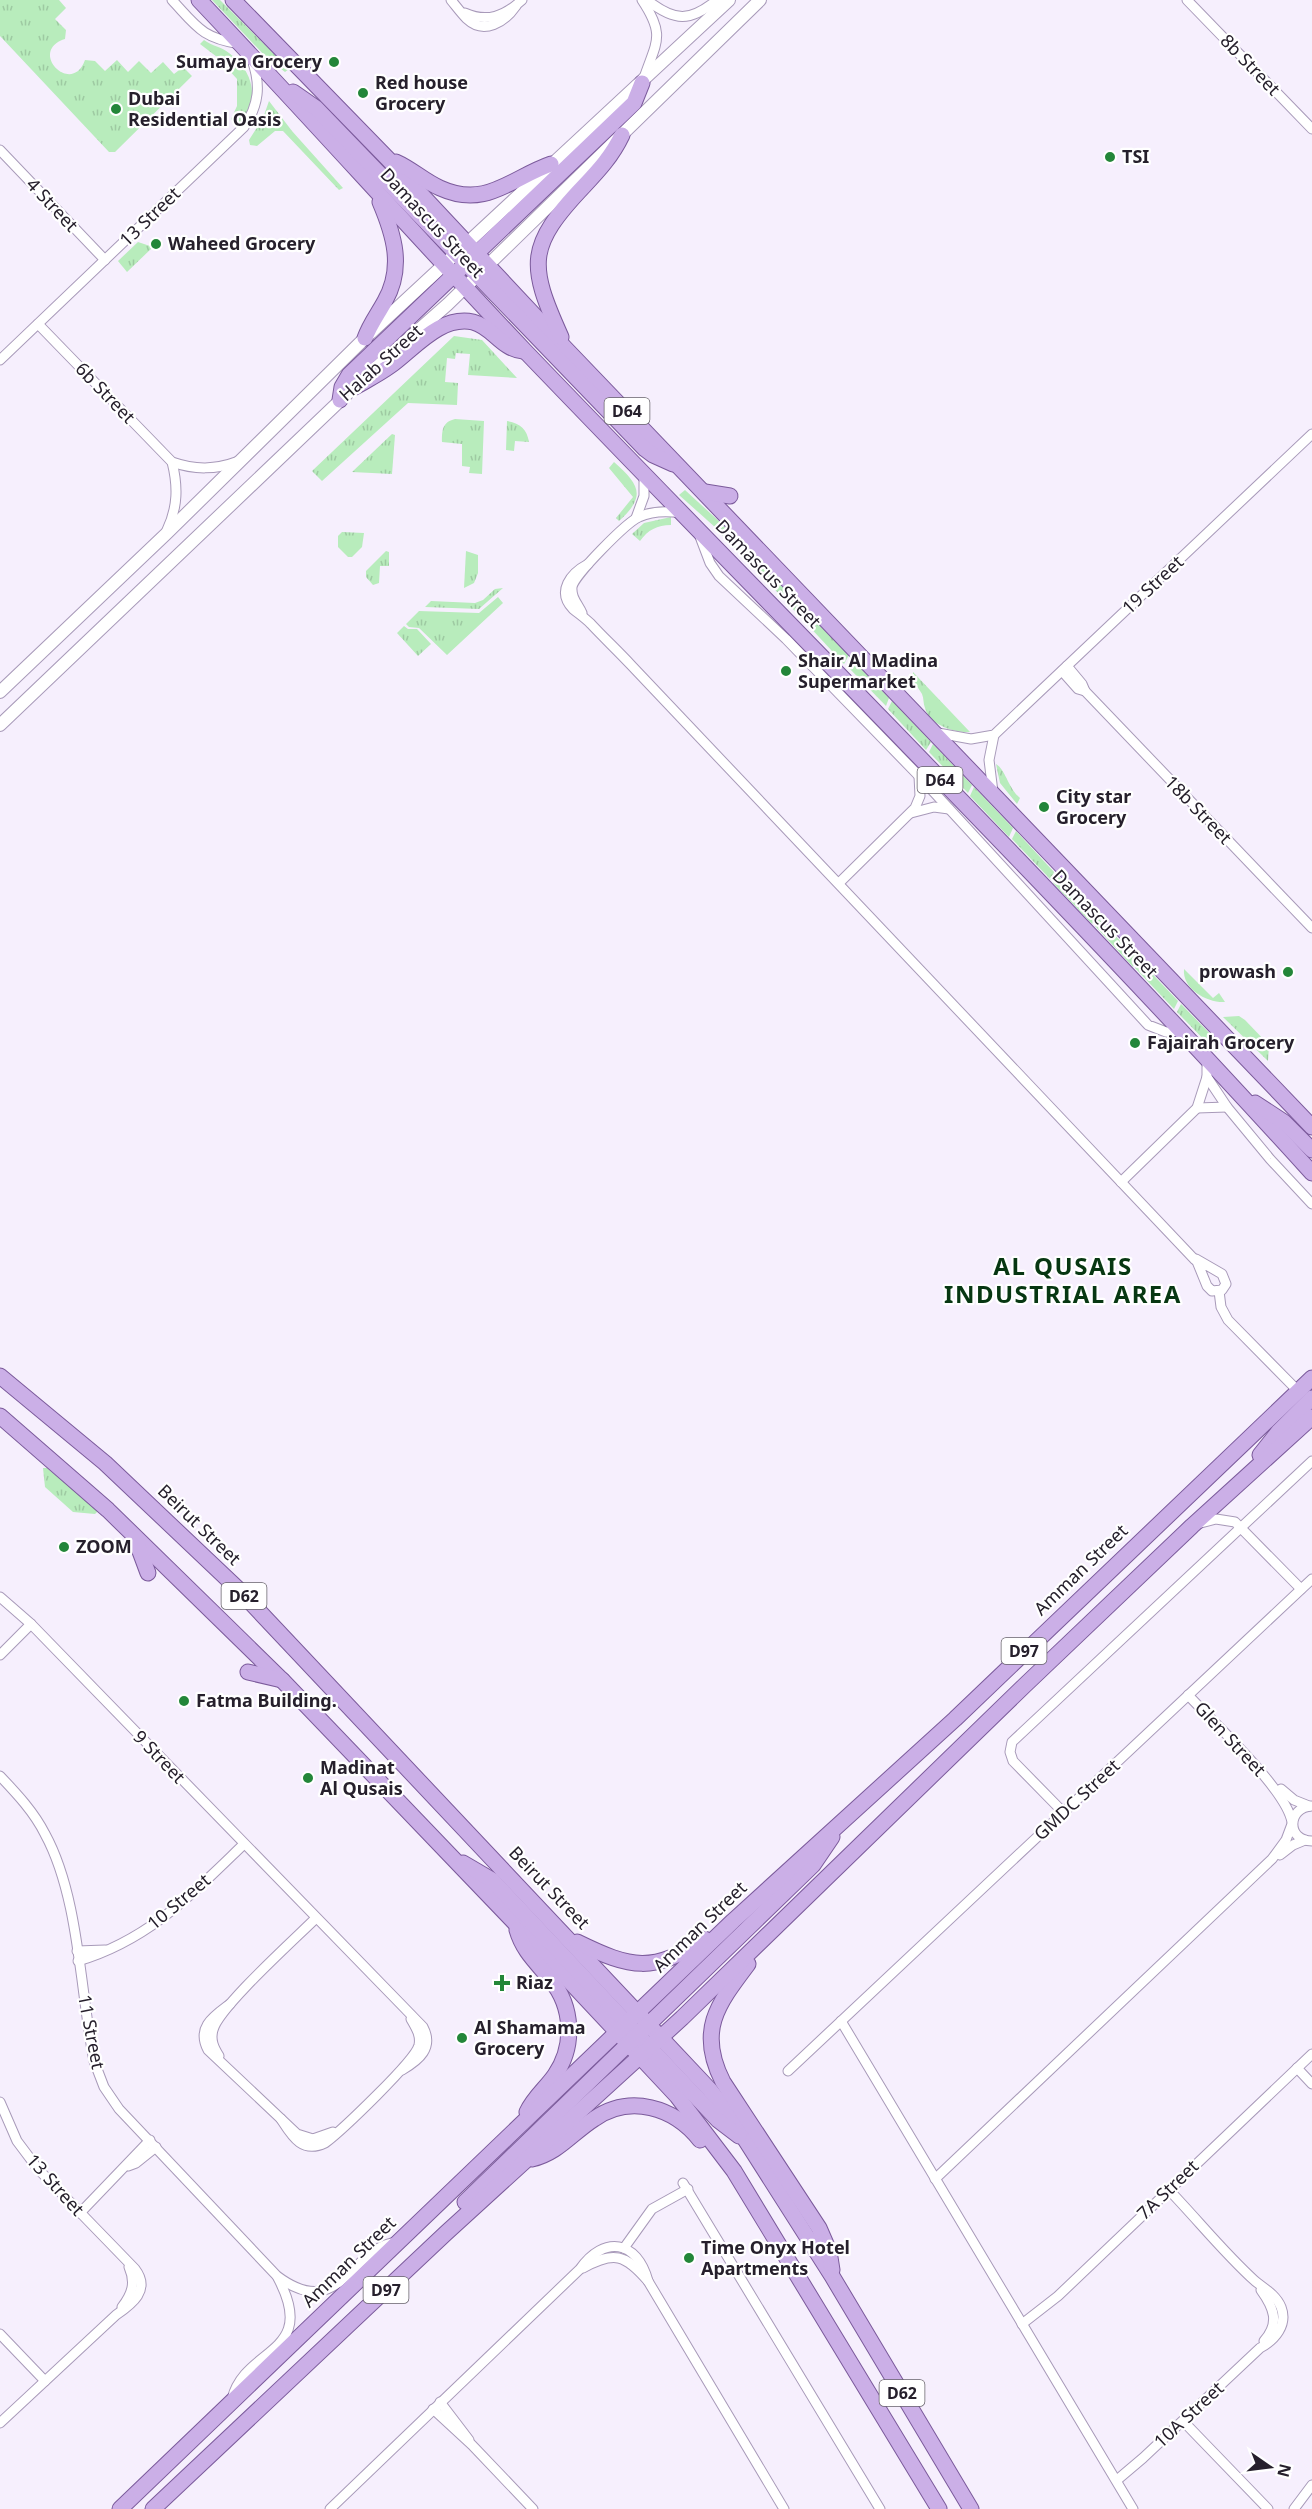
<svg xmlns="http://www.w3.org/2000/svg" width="1312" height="2509" viewBox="0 0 1312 2509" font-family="'Noto Sans',sans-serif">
<defs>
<pattern id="grass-tufts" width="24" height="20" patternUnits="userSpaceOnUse" patternTransform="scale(1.5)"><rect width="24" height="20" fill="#b8ecbc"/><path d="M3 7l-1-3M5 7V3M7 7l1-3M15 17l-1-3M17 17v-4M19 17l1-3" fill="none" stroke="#9ecaa2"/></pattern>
</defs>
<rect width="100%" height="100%" fill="#f6effd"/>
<g fill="url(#grass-tufts)">
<path d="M 0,0 L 59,0 L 66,8 L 55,19 L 66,30 L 65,39 C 27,51 72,97 85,60 L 95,61 L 105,71 L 117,60 L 128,72 L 139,61 L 151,73 L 163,62 L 174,74 L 183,67 L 192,76 L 115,152 L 109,152 L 0,36 Z"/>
<path d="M 212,0 L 220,0 L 289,69 L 285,72 L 267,58 Z"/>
<path d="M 204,40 C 212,46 222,47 229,53 C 255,72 261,103 237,127 L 231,119 L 237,106 L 237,79 L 217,57 L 200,44 Z"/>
<path d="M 269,101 L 292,131 L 343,188 L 339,190 L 283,131 L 275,131 L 257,146 L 250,145 L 249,140 L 263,118 Z"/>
<path d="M 138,242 L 153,247 L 127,272 L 118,261 Z"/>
<path d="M 454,336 L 482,340 L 517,378 L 468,375 L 470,354 L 456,353 L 455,359 L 447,358 L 445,382 L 458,383 L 457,405 L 408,403 L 322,481 L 312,471 Z"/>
<path d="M 455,419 L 484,421 L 482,474 L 469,473 L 470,467 L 462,466 L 462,444 L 442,442 C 442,431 442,422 455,419 Z"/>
<path d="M 507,421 C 520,423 527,429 529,442 L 515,441 L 514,451 L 506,450 Z"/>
<path d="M 392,434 L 395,435 L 392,474 L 352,472 Z"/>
<path d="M 614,462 C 639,484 647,496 619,521 L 616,518 L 633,497 L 609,468 Z"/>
<path d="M 685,490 L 722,524 L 716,528 L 679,495 Z"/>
<path d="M 671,517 L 671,525 C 657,525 648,530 640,541 L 632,534 L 644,523 Z"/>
<path d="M 724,526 L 767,570 L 764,579 L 717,530 Z"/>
<path d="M 342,532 L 364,533 L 362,547 L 352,557 L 348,557 L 338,547 L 338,536 Z"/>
<path d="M 386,551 L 389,552 L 389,566 L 380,566 L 379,583 L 373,585 L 366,577 L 366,571 Z"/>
<path d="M 466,551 L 478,555 L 478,573 L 474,583 L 464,588 Z"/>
<path d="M 769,572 L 807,613 L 804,621 L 766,580 Z"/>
<path d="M 503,588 L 479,609 L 425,607 L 431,601 L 475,603 L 483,600 L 495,589 Z"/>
<path d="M 498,597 L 503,603 L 447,655 L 419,628 L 409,627 L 406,624 L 419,611 L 479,613 Z"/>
<path d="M 809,615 L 849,655 L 844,664 L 806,623 Z"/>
<path d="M 404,626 L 408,629 L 417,629 L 431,644 L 418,656 L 397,633 Z"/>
<path d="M 851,658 L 889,698 L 886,706 L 847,666 Z"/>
<path d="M 913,672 L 970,732 C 954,733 930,725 925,708 C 923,703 924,699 922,694 C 917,685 912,683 913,672 Z"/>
<path d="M 892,701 L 931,742 L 926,750 L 888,709 Z"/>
<path d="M 933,744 L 972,785 L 968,793 L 929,752 Z"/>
<path d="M 996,764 C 1006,770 1008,788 1020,798 L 1017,804 L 1000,783 Z"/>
<path d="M 974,787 L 1013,828 L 1009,837 L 970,796 Z"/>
<path d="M 1016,831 L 1054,872 L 1051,880 L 1012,839 Z"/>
<path d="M 1057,875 L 1096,916 L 1092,924 L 1053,883 Z"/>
<path d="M 1098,918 L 1137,958 L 1133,967 L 1095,926 Z"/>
<path d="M 1139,960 L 1178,1001 L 1174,1009 L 1135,968 Z"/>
<path d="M 1184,969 L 1213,998 L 1219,993 L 1225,1002 C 1207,1003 1182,989 1184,969 Z"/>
<path d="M 1181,1004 L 1220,1044 L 1216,1052 L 1177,1012 Z"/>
<path d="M 1239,1016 L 1245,1020 L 1269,1045 L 1268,1061 L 1223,1017 Z"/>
<path d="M 43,1468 L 47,1468 L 98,1511 L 95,1514 L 73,1512 L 45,1487 Z"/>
</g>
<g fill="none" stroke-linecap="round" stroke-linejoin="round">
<defs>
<g id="minor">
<path d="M 172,0 C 197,27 202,38 240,44"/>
<path d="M 451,0 C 456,6 461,13 467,19 C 484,35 505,22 516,6"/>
<path d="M 642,0 C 666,36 656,42 644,78"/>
<path d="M 647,0 C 675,22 690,22 717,0"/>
<path d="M 1187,0 L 1312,129"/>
<path d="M 465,13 C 487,23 505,16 522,0"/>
<path d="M 0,150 L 105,260"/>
<path d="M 38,324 L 172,462 C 195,470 215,470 239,461"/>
<path d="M 0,360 L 244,127 C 259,105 261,85 252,60"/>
<path d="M 636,518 L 644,496 L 644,474"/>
<path d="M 167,530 C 178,507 178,486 172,462"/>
<path d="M 699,534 L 710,563 L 719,576 L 786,639 L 919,776 L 1148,1025 L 1166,1032 L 1181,1031"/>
<path d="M 588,564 C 571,573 556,591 573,609 C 579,614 585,618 591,624 C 604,638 618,651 631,665 L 1195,1260"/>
<path d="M 582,613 C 578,604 571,598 572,587 C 574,575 627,522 639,517 C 652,511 667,511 681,513"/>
<path d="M 1067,666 L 1082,684 L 1085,691 L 1312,928"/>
<path d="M 1062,671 L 1078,689 L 1085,691"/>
<path d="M 938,733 L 971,739 L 994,735 L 1312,434"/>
<path d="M 993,792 L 989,760 L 994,735"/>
<path d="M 911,813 L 934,807 L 949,809"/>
<path d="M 839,883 L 915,808 L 920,796 L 919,776"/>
<path d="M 1207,1060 L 1207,1077 L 1227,1107 L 1270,1159 L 1312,1204"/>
<path d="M 1197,1108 L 1227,1107"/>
<path d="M 1121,1182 L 1197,1108 L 1207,1077"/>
<path d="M 1196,1259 L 1222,1274 L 1226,1284 L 1222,1290 L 1212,1291 L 1207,1286 Z"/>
<path d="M 1219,1291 L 1221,1307 L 1228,1320 L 1298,1391"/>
<path d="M 1197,1524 L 1216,1519 L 1235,1522 L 1301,1589"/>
<path d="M 0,1597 L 31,1624 L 423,2027 C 434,2048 419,2060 402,2070"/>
<path d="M 0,1655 L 31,1624"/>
<path d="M 1188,1695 C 1213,1722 1286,1789 1292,1822"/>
<path d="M 0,1776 C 17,1794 34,1812 45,1834 C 79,1896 80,1990 94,2061 L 104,2087 L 119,2109 L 277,2276 C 341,2324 350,2246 398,2242"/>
<path d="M 1281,1789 L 1294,1800 L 1309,1806"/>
<path d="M 1312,1806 C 1287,1807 1286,1841 1312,1841"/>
<path d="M 1063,1812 L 1013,1761 L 1010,1752 L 1012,1742 L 1312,1461"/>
<path d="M 1280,1855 L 1293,1845 L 1305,1840"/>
<path d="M 77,1951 L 105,1950"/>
<path d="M 78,1961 C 149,1940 192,1894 244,1844"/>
<path d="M 230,2004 C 214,2016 196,2027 208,2050 L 297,2134 L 313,2139 L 333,2132"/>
<path d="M 841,2021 L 1133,2509"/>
<path d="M 219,2056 C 214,2048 210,2040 213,2030 C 218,2008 296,1938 316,1918"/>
<path d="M 1297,2068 L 1312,2084"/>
<path d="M 788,2071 L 1312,1579"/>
<path d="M 0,2102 L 17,2141 L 38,2169 L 135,2269 C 151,2290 132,2304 116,2315 L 0,2423"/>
<path d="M 281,2119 C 292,2136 302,2154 325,2143 C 341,2131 415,2061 419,2045 C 421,2035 416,2028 411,2019"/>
<path d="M 128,2166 L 136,2163 L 156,2147"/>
<path d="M 935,2179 L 1272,1859 L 1286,1840 L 1292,1824"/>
<path d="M 683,2183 L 880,2509"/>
<path d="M 80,2213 L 150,2140"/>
<path d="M 624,2248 L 652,2209 L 688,2189"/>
<path d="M 583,2268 C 614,2251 625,2254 648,2281 L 784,2509"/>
<path d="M 1261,2290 C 1274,2308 1280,2323 1264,2341"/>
<path d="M 122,2307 C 132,2294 136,2283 129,2267"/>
<path d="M 1022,2324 L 1058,2296 L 1312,2054"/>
<path d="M 0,2334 L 45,2381"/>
<path d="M 232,2399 C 245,2346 319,2355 278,2278"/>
<path d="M 440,2402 L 469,2440"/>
<path d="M 433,2409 L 472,2445 L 533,2509"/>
<path d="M 1183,2421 L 1268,2509"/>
<path d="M 1117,2480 L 1143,2458 L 1260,2348 C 1275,2340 1288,2325 1281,2307 C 1276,2295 1265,2289 1255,2281 C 1224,2253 1197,2219 1168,2189"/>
<path d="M 330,2509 L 580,2269 C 604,2235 637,2240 648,2281"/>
<path d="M 1294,2509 L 1312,2485"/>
</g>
<g id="tertiary">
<path d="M 371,372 L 448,304 L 760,0"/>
<path d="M 0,692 L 166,534 L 365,338 L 729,0"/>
<path d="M 0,725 L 347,394"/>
</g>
<g id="primary">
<path d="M 199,0 C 309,116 415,235 525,351 C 788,625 1057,892 1312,1173"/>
<path d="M 233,0 L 388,159 L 565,348 L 1312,1127"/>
<path d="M 293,92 L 316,108 L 645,449 L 653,455 L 673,464"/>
<path d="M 396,162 C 412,169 424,181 440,188 C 486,209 511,178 551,164"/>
<path d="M 561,337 C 528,264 527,246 584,186 C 599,170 612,156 622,135"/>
<path d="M 365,338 C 370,324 378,314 385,301 C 404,267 394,235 380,202"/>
<path d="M 355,387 C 367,380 379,374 390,366 C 414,349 440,315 473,322 C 493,327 501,349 523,351"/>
<path d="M 340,400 L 342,387 L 349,375 L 634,103 L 642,83"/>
<path d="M 705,492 L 730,496"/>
<path d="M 1255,1103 L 1284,1122 L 1312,1150"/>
<path d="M 0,1376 L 105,1463 L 238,1589 L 710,2090 L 727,2111 L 832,2276 L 971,2509"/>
<path d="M 0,1416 L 108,1510 L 282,1680 L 516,1924 L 677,2096 L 734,2171 L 939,2509"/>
<path d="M 1260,1455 L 1279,1431 L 1312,1398"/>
<path d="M 135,1538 L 148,1573"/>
<path d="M 248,1672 L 282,1680"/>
<path d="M 463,1863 L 492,1880 L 718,2120 L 739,2136"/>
<path d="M 517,1930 C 523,1951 537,1963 551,1980 C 573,2007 575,2046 555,2075 C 546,2088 534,2097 527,2112"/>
<path d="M 577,1942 C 632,1969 653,1973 705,1939"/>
<path d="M 748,1964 C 717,2005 697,2031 723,2082 L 819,2228 L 829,2251 L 832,2270"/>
<path d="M 532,2159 C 558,2153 572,2133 594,2119 C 630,2094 674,2107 700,2140"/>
<path d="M 465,2202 L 813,1865 L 832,1837"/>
<path d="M 120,2509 L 733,1921 L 955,1719 L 1312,1378"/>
<path d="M 153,2509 L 446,2233 L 682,2018 L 1024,1686 L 1192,1526 L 1312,1417"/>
</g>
</defs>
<use href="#minor" stroke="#a89ab9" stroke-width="11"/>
<use href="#tertiary" stroke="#a89ab9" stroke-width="14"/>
<use href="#primary" stroke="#7b5a9b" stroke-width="17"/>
<use href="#minor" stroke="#fff" stroke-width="9"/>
<use href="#tertiary" stroke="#fff" stroke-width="12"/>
<use href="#primary" stroke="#cbafe7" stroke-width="15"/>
</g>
<g fill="#238639" stroke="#fff" stroke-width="2">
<circle cx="334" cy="62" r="6"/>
<circle cx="363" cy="93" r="6"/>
<circle cx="116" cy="109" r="6"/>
<circle cx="1110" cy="157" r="6"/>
<circle cx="156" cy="244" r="6"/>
<circle cx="786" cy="671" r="6"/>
<circle cx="1044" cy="807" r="6"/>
<circle cx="1288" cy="972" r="6"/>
<circle cx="1135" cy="1043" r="6"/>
<circle cx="64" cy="1547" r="6"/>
<circle cx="184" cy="1701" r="6"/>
<circle cx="308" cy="1778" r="6"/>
<path d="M499 1974h6v6h6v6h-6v6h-6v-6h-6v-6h6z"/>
<circle cx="462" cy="2038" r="6"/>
<circle cx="689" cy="2258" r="6"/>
</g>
<g text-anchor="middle" stroke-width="4.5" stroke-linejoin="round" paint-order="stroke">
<g fill="#fff" stroke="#67636b" stroke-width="1.5">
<rect x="604.5" y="398" width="45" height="26" rx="4.5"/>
<rect x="917.5" y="767" width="45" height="26" rx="4.5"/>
<rect x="221.5" y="1583" width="45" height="26" rx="4.5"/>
<rect x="1001.5" y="1638" width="45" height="26" rx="4.5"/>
<rect x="363.5" y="2277" width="45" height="26" rx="4.5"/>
<rect x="879.5" y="2380" width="45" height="26" rx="4.5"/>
</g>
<g font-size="16" font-weight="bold" fill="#26202c">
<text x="627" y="417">D64</text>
<text x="940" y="786">D64</text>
<text x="244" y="1602">D62</text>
<text x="1024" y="1657">D97</text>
<text x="386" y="2296">D97</text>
<text x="902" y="2399">D62</text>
</g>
<g font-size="18" font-weight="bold" fill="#26202c" stroke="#fff" text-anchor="start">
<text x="322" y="68" text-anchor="end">Sumaya Grocery</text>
<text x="375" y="89">Red house<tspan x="375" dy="21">Grocery</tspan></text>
<text x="128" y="105">Dubai<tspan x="128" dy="21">Residential Oasis</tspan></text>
<text x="1122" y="163">TSI</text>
<text x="168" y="250">Waheed Grocery</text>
<text x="798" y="667">Shair Al Madina<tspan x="798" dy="21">Supermarket</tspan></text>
<text x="1056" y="803">City star<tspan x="1056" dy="21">Grocery</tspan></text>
<text x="1276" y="978" text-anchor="end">prowash</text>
<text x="1147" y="1049">Fajairah Grocery</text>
<text x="76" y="1553">ZOOM</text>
<text x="196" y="1707">Fatma Building.</text>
<text x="320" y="1774">Madinat<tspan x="320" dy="21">Al Qusais</tspan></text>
<text x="516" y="1989">Riaz</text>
<text x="474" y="2034">Al Shamama<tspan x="474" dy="21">Grocery</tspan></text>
<text x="701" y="2254">Time Onyx Hotel<tspan x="701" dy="21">Apartments</tspan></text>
</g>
<g font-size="18" fill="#26202c" stroke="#fff">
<text transform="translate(1250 65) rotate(46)" y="6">8b Street</text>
<text transform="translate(52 205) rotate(47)" y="6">4 Street</text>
<text transform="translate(150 217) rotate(-44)" y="6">13 Street</text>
<text transform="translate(432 223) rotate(47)" y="6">Damascus Street</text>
<text transform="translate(381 363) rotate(-42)" y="6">Halab Street</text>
<text transform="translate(105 393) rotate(46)" y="6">6b Street</text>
<text transform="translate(768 574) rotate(46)" y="6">Damascus Street</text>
<text transform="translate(1153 585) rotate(-43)" y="6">19 Street</text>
<text transform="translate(1198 810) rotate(46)" y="6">18b Street</text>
<text transform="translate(1105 924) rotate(46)" y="6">Damascus Street</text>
<text transform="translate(199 1525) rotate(44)" y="6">Beirut Street</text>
<text transform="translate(1081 1570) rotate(-44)" y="6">Amman Street</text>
<text transform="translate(1230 1739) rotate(47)" y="6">Glen Street</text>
<text transform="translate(159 1757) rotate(46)" y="6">9 Street</text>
<text transform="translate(1077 1800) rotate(-43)" y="6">GMDC Street</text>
<text transform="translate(549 1888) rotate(46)" y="6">Beirut Street</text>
<text transform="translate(179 1902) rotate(-40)" y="6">10 Street</text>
<text transform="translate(700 1927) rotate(-44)" y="6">Amman Street</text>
<text transform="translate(91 2032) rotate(79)" y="6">11 Street</text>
<text transform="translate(55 2185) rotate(48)" y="6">13 Street</text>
<text transform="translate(1168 2190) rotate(-44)" y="6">7A Street</text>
<text transform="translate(349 2262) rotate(-44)" y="6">Amman Street</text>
<text transform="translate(1189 2415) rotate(-43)" y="6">10A Street</text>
</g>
<g font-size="24" font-weight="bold" letter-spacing="1.5" fill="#073712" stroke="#fff">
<text x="1063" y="1275">AL QUSAIS<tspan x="1063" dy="28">INDUSTRIAL AREA</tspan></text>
</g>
</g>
<g transform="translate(1270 2467) rotate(104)" stroke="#ffffff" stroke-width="4.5" paint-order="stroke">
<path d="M0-4.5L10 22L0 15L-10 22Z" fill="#26202c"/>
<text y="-9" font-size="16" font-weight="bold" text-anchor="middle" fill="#26202c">N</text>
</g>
</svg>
